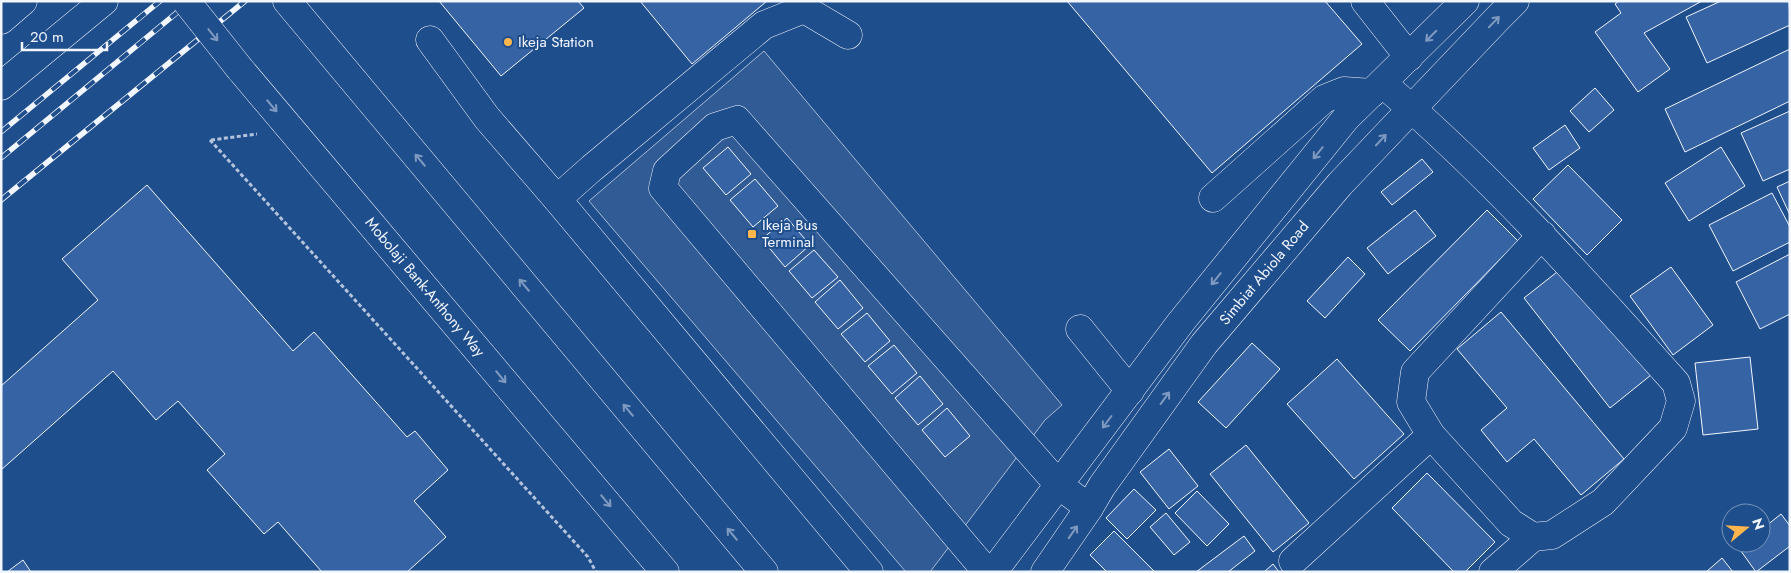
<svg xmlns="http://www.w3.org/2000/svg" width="1791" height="573" viewBox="0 0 1791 573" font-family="Jost,sans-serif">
<rect width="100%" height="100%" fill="#1f4e8c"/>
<path fill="#305b95" stroke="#a8bbd7" d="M 764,51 L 1062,405 L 1045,420 L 930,572 L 906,572 L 589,201 Z"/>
<g fill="#3563a3" stroke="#f2f6ff">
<path d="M 439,1 L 578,1 L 584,8 L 501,76 Z"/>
<path d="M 640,1 L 767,1 L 692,64 Z"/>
<path d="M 1067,1 L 1325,1 L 1362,44 L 1212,173 Z"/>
<path d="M 1619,1 L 1702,1 L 1644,33 L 1670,69 L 1638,92 L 1595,32 L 1621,13 L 1615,4 Z"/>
<path d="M 1721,1 L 1789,1 L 1790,25 L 1707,63 L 1686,17 Z"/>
<path d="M 1790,49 L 1790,101 L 1685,152 L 1665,109 Z"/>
<path d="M 1595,88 L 1614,110 L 1589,132 L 1570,111 Z"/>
<path d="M 1790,111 L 1790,169 L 1763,181 L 1741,133 Z"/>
<path d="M 1565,125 L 1580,148 L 1549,170 L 1533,148 Z"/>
<path d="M 728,147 L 751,174 L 726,195 L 703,168 Z"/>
<path d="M 1721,147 L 1745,186 L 1689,221 L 1665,183 Z"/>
<path d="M 1422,159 L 1433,172 L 1392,205 L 1381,192 Z"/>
<path d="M 1568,165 L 1622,220 L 1587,255 L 1533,199 Z"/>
<path d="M 755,179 L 778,206 L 753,227 L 730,200 Z"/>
<path d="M 1790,181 L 1790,215 L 1777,187 Z"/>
<path d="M 147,185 L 293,351 L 314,332 L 407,437 L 415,431 L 448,470 L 414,501 L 446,537 L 407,572 L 322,572 L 278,522 L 264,534 L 207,470 L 225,454 L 178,401 L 156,420 L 113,371 L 1,470 L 1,386 L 98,300 L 62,259 Z"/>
<path d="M 1772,193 L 1790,227 L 1790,242 L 1733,271 L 1709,225 Z"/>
<path d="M 1415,210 L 1436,236 L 1388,274 L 1367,248 Z"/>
<path d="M 1487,210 L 1518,241 L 1410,351 L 1378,320 Z"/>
<path d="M 787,218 L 810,245 L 785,267 L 762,239 Z"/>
<path d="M 814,250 L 838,277 L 812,298 L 789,271 Z"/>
<path d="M 1790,254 L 1790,314 L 1760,329 L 1736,282 Z"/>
<path d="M 1348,257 L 1365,274 L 1325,318 L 1307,301 Z"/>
<path d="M 1566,265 L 1651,375 L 1610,408 L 1524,298 Z"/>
<path d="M 1671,267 L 1713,325 L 1673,355 L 1630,296 Z"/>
<path d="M 840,280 L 863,308 L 838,329 L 815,302 Z"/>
<path d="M 1501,312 L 1624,459 L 1581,495 L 1534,439 L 1507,462 L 1481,430 L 1507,408 L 1457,349 Z"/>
<path d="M 867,313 L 890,341 L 865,362 L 841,334 Z"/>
<path d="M 1252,343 L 1280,369 L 1226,428 L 1198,402 Z"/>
<path d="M 894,345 L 917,373 L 892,394 L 868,366 Z"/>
<path d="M 1750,357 L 1758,429 L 1703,435 L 1695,363 Z"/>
<path d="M 1337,359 L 1404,434 L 1354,479 L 1287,404 Z"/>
<path d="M 920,376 L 943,404 L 918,425 L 895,398 Z"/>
<path d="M 947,408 L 970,436 L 945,457 L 922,430 Z"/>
<path d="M 1246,445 L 1309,523 L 1273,552 L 1210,474 Z"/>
<path d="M 1169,449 L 1198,486 L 1169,509 L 1140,472 Z"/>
<path d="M 1427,473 L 1495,542 L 1465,572 L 1454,572 L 1392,508 Z"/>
<path d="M 1134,489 L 1156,510 L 1127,539 L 1106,518 Z"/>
<path d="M 1197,491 L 1229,524 L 1207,546 L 1175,513 Z"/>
<path d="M 1166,513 L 1190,542 L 1174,555 L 1150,527 Z"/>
<path d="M 1781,514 L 1790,526 L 1790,546 L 1756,572 L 1738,547 L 1744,543 L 1761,543 L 1761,530 Z"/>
<path d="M 1114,531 L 1155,572 L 1107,572 L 1090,555 Z"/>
<path d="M 1244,536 L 1255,551 L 1228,572 L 1196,572 Z"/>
<path d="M 1722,558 L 1733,572 L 1706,572 Z"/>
<path d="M 23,560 L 31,572 L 7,572 Z"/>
<path d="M 1273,564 L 1279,572 L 1264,572 Z"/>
</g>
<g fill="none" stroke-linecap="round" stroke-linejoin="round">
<defs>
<g id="minor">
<path d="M 1365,1 L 1409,57"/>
<path d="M 1,20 L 23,1"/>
<path d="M 430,40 L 487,118 L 557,199 L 869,572"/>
<path d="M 1382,83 C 1489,174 1583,279 1676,383 L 1681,401 L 1673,428 L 1603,502 L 1552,535 L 1533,537 L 1511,523 L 1431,435 L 1411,402 L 1415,372 L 1542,235"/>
<path d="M 1213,198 L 1324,99 L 1344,91 L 1372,93"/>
<path d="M 557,199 L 592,168 L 764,25 L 804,9 L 848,35"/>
<path d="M 1080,329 L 1130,391"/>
<path d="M 1293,561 L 1431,435"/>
<path d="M 987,572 L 663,188 L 667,171 L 715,127 L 737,120 L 1059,485 L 1089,508"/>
<path d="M 993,572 L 1181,322 L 1346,118 L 1465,1"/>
<path d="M 1045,572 L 1089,508 L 1102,486 L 1204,344 L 1340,184 L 1499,17 L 1515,1"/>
<path d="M 1493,572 L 1533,537"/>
</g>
<g id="major">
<path d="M 287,1 L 764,572"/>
<path d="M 240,69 L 665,572"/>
</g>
<path id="highway" d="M 1,86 L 104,1"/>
</defs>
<use href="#minor" stroke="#f2f6ff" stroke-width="29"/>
<use href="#major" stroke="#f2f6ff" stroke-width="29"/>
<use href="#highway" stroke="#f2f6ff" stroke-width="29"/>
<g stroke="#b3c4dc" stroke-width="3" stroke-dasharray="4 2.5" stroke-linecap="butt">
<path d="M 210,140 L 588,557 L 596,572"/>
<path d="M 211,140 L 257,134"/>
</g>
<use href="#minor" stroke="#1f4e8c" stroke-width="28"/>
<use href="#major" stroke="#1f4e8c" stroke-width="28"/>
<use href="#highway" stroke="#1f4e8c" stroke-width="28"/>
<defs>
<g id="rail">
<path d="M 1,132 L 160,1"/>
<path d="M 1,158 L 191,1"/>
<path d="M 1,200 L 245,1"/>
</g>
</defs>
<use href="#rail" stroke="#f2f6ff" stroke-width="5.5"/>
<use href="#rail" stroke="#1f4e8c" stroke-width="4" stroke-dasharray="11" stroke-linecap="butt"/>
<defs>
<path id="major-bridge" d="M 186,1 L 240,69"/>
</defs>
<use href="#major-bridge" stroke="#f2f6ff" stroke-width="29" stroke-linecap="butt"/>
<use href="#major-bridge" stroke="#1f4e8c" stroke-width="28"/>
</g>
<defs><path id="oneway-shaft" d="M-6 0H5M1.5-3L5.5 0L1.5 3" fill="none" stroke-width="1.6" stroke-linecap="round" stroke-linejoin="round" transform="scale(1.25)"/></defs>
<g stroke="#7e9ac0">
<use href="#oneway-shaft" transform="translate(1494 22) rotate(-46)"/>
<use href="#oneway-shaft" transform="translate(213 35) rotate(51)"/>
<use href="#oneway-shaft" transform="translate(1431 36) rotate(135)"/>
<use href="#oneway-shaft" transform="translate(272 106) rotate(50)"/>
<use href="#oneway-shaft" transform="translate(1381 140) rotate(-47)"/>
<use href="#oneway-shaft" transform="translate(1318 153) rotate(129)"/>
<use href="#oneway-shaft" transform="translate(420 160) rotate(-130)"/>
<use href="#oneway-shaft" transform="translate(1216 279) rotate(129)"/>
<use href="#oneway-shaft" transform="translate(524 285) rotate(-130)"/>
<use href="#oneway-shaft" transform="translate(501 377) rotate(50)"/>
<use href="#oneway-shaft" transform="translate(1165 398) rotate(-54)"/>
<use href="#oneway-shaft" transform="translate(628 410) rotate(-130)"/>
<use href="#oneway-shaft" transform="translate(1107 422) rotate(127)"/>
<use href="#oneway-shaft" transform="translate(606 501) rotate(50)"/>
<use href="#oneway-shaft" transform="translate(1073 532) rotate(-55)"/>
<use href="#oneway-shaft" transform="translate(732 534) rotate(-130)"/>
</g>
<g fill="#ffb74d" stroke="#1f4e8c" stroke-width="2">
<circle cx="508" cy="42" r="5"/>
<rect x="747" y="229" width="10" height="10" rx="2.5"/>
</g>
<g text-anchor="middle" stroke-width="4" stroke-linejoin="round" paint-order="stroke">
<g font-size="15" fill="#f2f6ff" stroke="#1f4e8c" text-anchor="start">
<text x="518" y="47">Ikeja Station</text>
<text x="762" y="230">Ikeja Bus<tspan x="762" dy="17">Terminal</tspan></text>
</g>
<g font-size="15" fill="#f2f6ff" stroke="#1f4e8c">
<text transform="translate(1264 273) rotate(-50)" y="5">Simbiat Abiola Road</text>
<text transform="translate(425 287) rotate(50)" y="5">Mobolaji Bank-Anthony Way</text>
</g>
</g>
<rect width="1791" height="573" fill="none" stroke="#f2f6ff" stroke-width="5"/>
<g transform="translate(1746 528) rotate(72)"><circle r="24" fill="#1f4e8c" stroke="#7391ba"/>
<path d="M0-4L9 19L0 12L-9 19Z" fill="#ffb74d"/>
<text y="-8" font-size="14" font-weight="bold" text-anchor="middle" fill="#f2f6ff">N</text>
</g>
<path d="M22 42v8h85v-8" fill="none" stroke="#f2f6ff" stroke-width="2.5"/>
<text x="30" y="42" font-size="15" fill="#f2f6ff" stroke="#1f4e8c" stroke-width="4" paint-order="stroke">20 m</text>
</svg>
